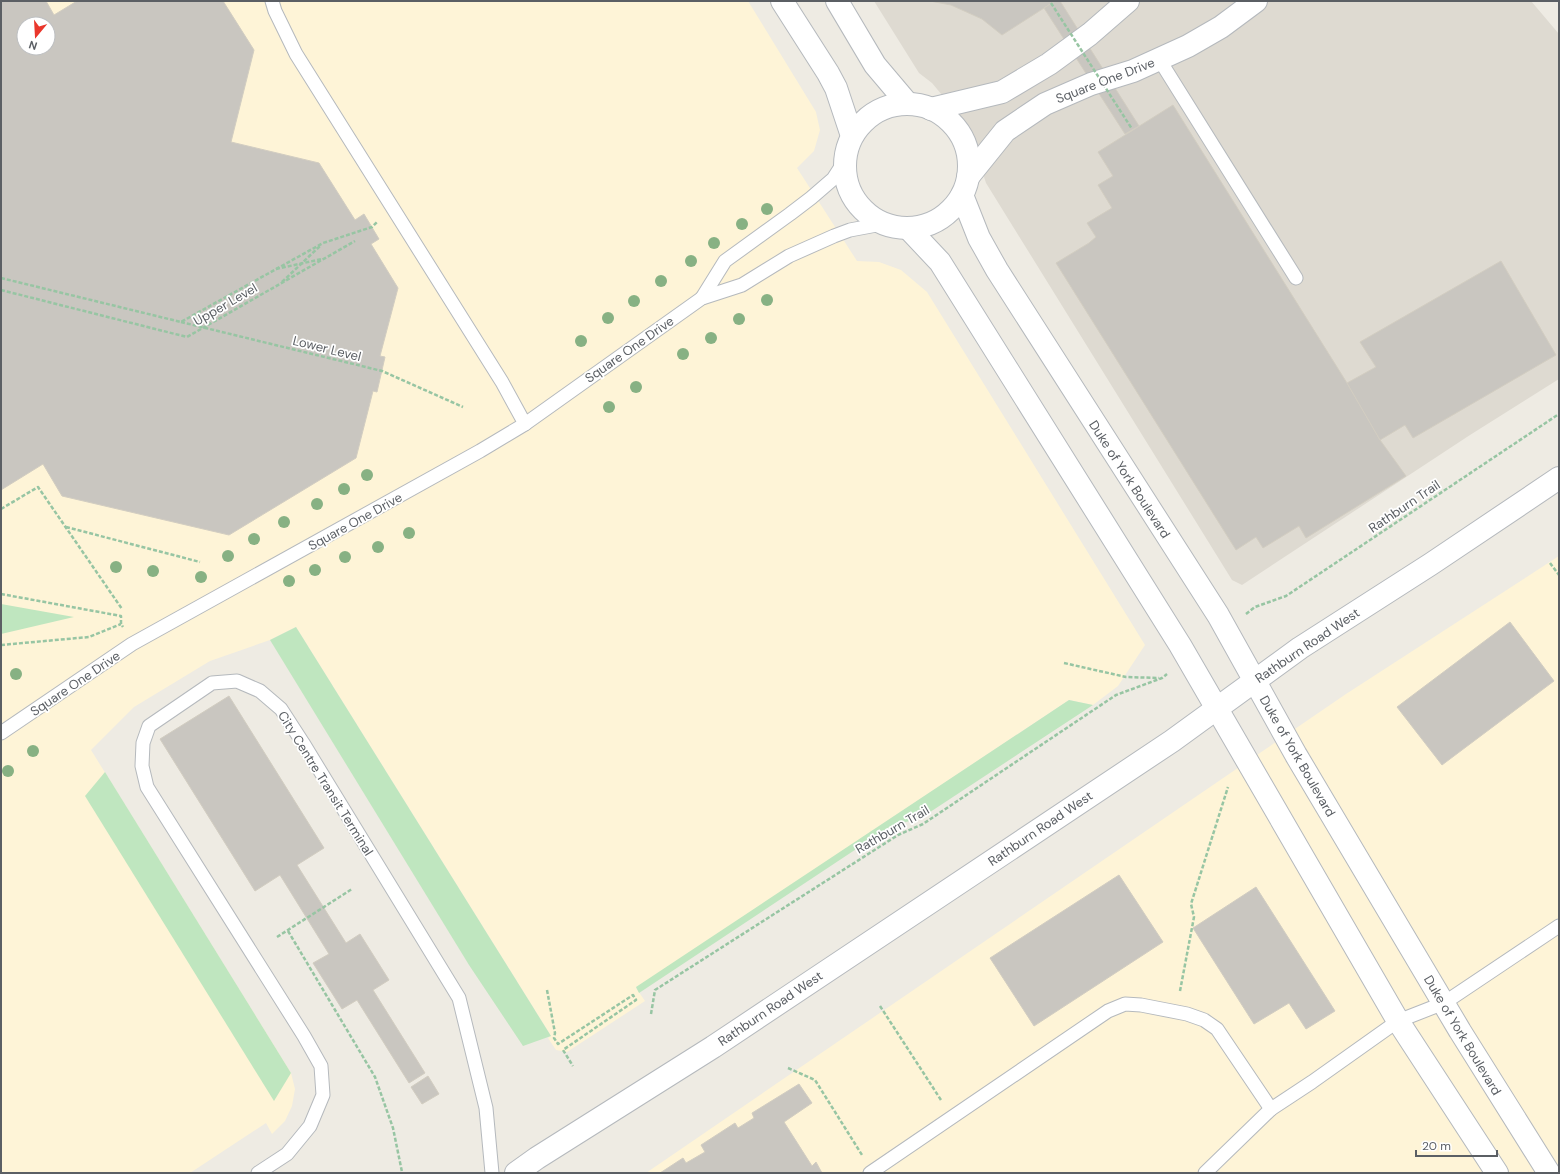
<svg xmlns="http://www.w3.org/2000/svg" width="1560" height="1174" viewBox="0 0 1560 1174" font-family="'DM Sans',sans-serif">
<rect width="100%" height="100%" fill="#eeebe3"/>
<g fill="#fef4d7" fill-rule="evenodd">
<path d="M 1,1 L 748,1 L 816,112 L 820,130 L 814,151 L 797,168 L 857,261 L 879,262 L 901,270 L 927,292 L 1145,645 L 1118,686 L 1093,705 L 1069,700 L 636,988 L 645,1001 L 567,1052 L 556,1050 L 548,1038 L 551,1036 L 296,627 L 270,640 L 210,661 L 134,707 L 91,750 L 291,1073 L 295,1089 L 292,1106 L 285,1121 L 272,1134 L 266,1123 L 190,1173 L 1,1173 ZM 24,24 L 48,24 L 48,48 L 24,48 Z"/>
<path d="M 1559,556 L 1559,1173 L 646,1173 L 1346,694 Z"/>
</g>
<path fill="#dedad1" d="M 874,1 L 1531,1 L 1559,34 L 1559,379 L 1470,435 L 1242,585 L 1232,580 L 986,183 L 967,125 L 932,83 L 919,73 Z"/>
<g fill="#bfe6bf">
<path d="M 1,604 L 74,617 L 1,634 Z"/>
<path d="M 296,627 L 551,1036 L 523,1046 L 469,965 L 270,640 Z"/>
<path d="M 1069,700 L 1093,705 L 921,818 L 891,826 L 639,993 L 636,987 Z"/>
<path d="M 105,772 L 291,1073 L 274,1101 L 85,796 Z"/>
</g>
<g fill="#c9c6c0" stroke="#d2cdc1" fill-rule="evenodd">
<path d="M 1,1 L 46,1 L 54,15 L 77,1 L 223,1 L 254,50 L 231,142 L 319,163 L 355,220 L 364,214 L 379,239 L 371,244 L 398,288 L 380,356 L 385,357 L 377,392 L 373,391 L 356,458 L 229,535 L 62,496 L 43,464 L 1,490 ZM 24,24 L 48,24 L 48,48 L 24,48 Z"/>
<path d="M 930,1 L 1055,1 L 1002,35 L 982,19 L 951,5 Z"/>
<path d="M 1055,1 L 1060,1 L 1139,126 L 1125,134 L 1044,8 Z"/>
<path d="M 1173,105 L 1347,383 L 1380,440 L 1406,476 L 1306,538 L 1299,526 L 1263,548 L 1256,537 L 1236,550 L 1056,263 L 1089,243 L 1096,237 L 1087,223 L 1112,208 L 1098,185 L 1113,176 L 1098,152 Z"/>
<path d="M 1501,261 L 1556,355 L 1413,438 L 1405,425 L 1380,440 L 1347,383 L 1376,367 L 1360,342 Z"/>
<path d="M 1510,622 L 1554,681 L 1442,765 L 1397,707 Z"/>
<path d="M 229,696 L 324,848 L 297,865 L 346,943 L 360,934 L 389,980 L 373,990 L 425,1073 L 409,1083 L 357,1000 L 342,1009 L 313,963 L 329,954 L 280,875 L 255,891 L 160,739 Z"/>
<path d="M 1119,875 L 1163,942 L 1034,1026 L 990,958 Z"/>
<path d="M 1256,887 L 1335,1011 L 1306,1029 L 1289,1003 L 1254,1024 L 1193,928 Z"/>
<path d="M 428,1076 L 439,1094 L 422,1104 L 411,1087 Z"/>
<path d="M 799,1084 L 812,1103 L 784,1122 L 812,1166 L 816,1162 L 822,1173 L 660,1173 L 683,1158 L 686,1163 L 705,1152 L 701,1145 L 735,1123 L 738,1128 L 754,1118 L 752,1113 Z"/>
</g>
<g fill="none" stroke-linecap="round" stroke-linejoin="round">
<defs>
<g id="service">
<path d="M 272,1 L 275,11 L 296,54 L 502,382 L 525,424"/>
<path d="M 1159,59 L 1296,278"/>
<path d="M 702,298 L 725,261 L 790,214 L 811,198 L 833,179 L 844,162"/>
<path d="M 1,733 L 132,644 L 480,451 L 525,424 L 702,298 L 742,285 L 789,256 L 834,236 L 850,230 L 882,224"/>
<path d="M 258,1173 L 287,1154 L 310,1126 L 323,1095 L 321,1066 L 304,1036 L 147,787 L 142,766 L 143,743 L 149,726 L 212,683 L 237,681 L 260,691 L 281,709 L 303,743 L 459,998 L 486,1108 L 492,1173"/>
<path d="M 870,1173 L 1108,1011 L 1125,1004 L 1141,1005 L 1187,1014 L 1204,1020 L 1217,1029 L 1271,1109"/>
<path d="M 1205,1173 L 1271,1109 L 1312,1082 L 1398,1021 L 1444,1003 L 1559,926"/>
</g>
<g id="minor">
<path d="M 931,109 L 1002,92 L 1049,64 L 1090,34 L 1128,1"/>
<path d="M 968,177 L 1005,131 L 1045,104 L 1091,84 L 1133,71 L 1188,46 L 1221,27 L 1256,1"/>
</g>
<g id="tertiary">
<path d="M 782,1 L 828,73 L 836,88 L 852,136"/>
<path d="M 837,1 L 875,65 L 908,104"/>
<circle cx="907" cy="166" r="62"/>
<path d="M 962,195 L 979,238 L 997,270 L 1218,615 L 1296,755 L 1460,1031 L 1549,1173"/>
<path d="M 908,228 L 940,262 L 1180,645 L 1398,1021 L 1497,1173"/>
<path d="M 516,1173 L 537,1158 L 713,1047 L 1172,741 L 1300,648 L 1431,564 L 1559,478"/>
</g>
</defs>
<use href="#service" stroke="#b5b9bd" stroke-width="15"/>
<use href="#minor" stroke="#b5b9bd" stroke-width="24"/>
<use href="#tertiary" stroke="#b5b9bd" stroke-width="24"/>
<g stroke="#97c5a3" stroke-width="2.5" stroke-dasharray="4 2" stroke-linecap="butt">
<path d="M 276,269 L 322,259"/>
<path d="M 1,278 L 181,322 L 323,243 L 372,227 L 378,221"/>
<path d="M 282,282 L 320,246"/>
<path d="M 1,290 L 187,337 L 355,241"/>
<path d="M 181,322 L 382,371 L 463,407"/>
<path d="M 1,509 L 38,487 L 122,609"/>
<path d="M 66,527 L 200,562"/>
<path d="M 1550,563 L 1559,575"/>
<path d="M 1,594 L 121,616 L 121,624 L 123,627"/>
<path d="M 1246,614 L 1255,607 L 1286,596 L 1559,414"/>
<path d="M 1,645 L 89,637 L 121,624"/>
<path d="M 1064,663 L 1126,677 L 1159,678"/>
<path d="M 288,931 L 375,1077 L 393,1128 L 402,1172"/>
<path d="M 277,937 L 352,889"/>
<path d="M 547,990 L 555,1033 L 554,1038 L 558,1044 L 633,995 L 636,1000 L 563,1050 L 573,1066"/>
<path d="M 1180,991 L 1194,917 L 1191,904 L 1228,787"/>
<path d="M 880,1006 L 941,1100"/>
<path d="M 651,1014 L 655,990 L 898,835 L 923,824 L 1116,695 L 1162,678 L 1167,674"/>
<path d="M 788,1068 L 815,1080 L 862,1155"/>
</g>
<use href="#service" stroke="#fff" stroke-width="13"/>
<use href="#minor" stroke="#fff" stroke-width="22"/>
<use href="#tertiary" stroke="#fff" stroke-width="22"/>
<path stroke="#97c5a3" stroke-width="2.5" stroke-dasharray="4 2" stroke-linecap="butt" d="M 1051,3 L 1132,129"/>
</g>
<g fill="#87b183">
<circle cx="767" cy="209" r="6"/>
<circle cx="742" cy="224" r="6"/>
<circle cx="714" cy="243" r="6"/>
<circle cx="691" cy="261" r="6"/>
<circle cx="661" cy="281" r="6"/>
<circle cx="767" cy="300" r="6"/>
<circle cx="634" cy="301" r="6"/>
<circle cx="608" cy="318" r="6"/>
<circle cx="739" cy="319" r="6"/>
<circle cx="711" cy="338" r="6"/>
<circle cx="581" cy="341" r="6"/>
<circle cx="683" cy="354" r="6"/>
<circle cx="636" cy="387" r="6"/>
<circle cx="609" cy="407" r="6"/>
<circle cx="367" cy="475" r="6"/>
<circle cx="344" cy="489" r="6"/>
<circle cx="317" cy="504" r="6"/>
<circle cx="284" cy="522" r="6"/>
<circle cx="409" cy="533" r="6"/>
<circle cx="254" cy="539" r="6"/>
<circle cx="378" cy="547" r="6"/>
<circle cx="228" cy="556" r="6"/>
<circle cx="345" cy="557" r="6"/>
<circle cx="116" cy="567" r="6"/>
<circle cx="315" cy="570" r="6"/>
<circle cx="153" cy="571" r="6"/>
<circle cx="201" cy="577" r="6"/>
<circle cx="289" cy="581" r="6"/>
<circle cx="16" cy="674" r="6"/>
<circle cx="33" cy="751" r="6"/>
<circle cx="8" cy="771" r="6"/>
</g>
<g text-anchor="middle" stroke-width="3.5" stroke-linejoin="round" paint-order="stroke">
<g font-size="13" fill="#5b5f64" stroke="#fff">
<text transform="translate(1105 80) rotate(-21)" y="5">Square One Drive</text>
<text transform="translate(225 304) rotate(-30)" y="5">Upper Level</text>
<text transform="translate(327 348) rotate(14)" y="5">Lower Level</text>
<text transform="translate(629 349) rotate(-35)" y="5">Square One Drive</text>
<text transform="translate(1130 479) rotate(57)" y="5">Duke of York Boulevard</text>
<text transform="translate(1404 506) rotate(-34)" y="5">Rathburn Trail</text>
<text transform="translate(355 521) rotate(-29)" y="5">Square One Drive</text>
<text transform="translate(1307 645) rotate(-34)" y="5">Rathburn Road West</text>
<text transform="translate(75 683) rotate(-34)" y="5">Square One Drive</text>
<text transform="translate(1298 756) rotate(60)" y="5">Duke of York Boulevard</text>
<text transform="translate(326 783) rotate(58)" y="5">City Centre Transit Terminal</text>
<text transform="translate(1040 828) rotate(-34)" y="5">Rathburn Road West</text>
<text transform="translate(892 829) rotate(-30)" y="5">Rathburn Trail</text>
<text transform="translate(770 1008) rotate(-34)" y="5">Rathburn Road West</text>
<text transform="translate(1463 1035) rotate(59)" y="5">Duke of York Boulevard</text>
</g>
</g>
<rect width="1560" height="1174" fill="none" stroke="#5b5f64" stroke-width="4"/>
<g transform="translate(36 36) rotate(198)"><circle r="19" fill="#ffffff" stroke="#bdbfc1"/>
<path d="M0-3L7 15L0 10L-7 15Z" fill="#ea372c"/>
<text y="-6" font-size="11" font-weight="bold" text-anchor="middle" fill="#5b5f64">N</text>
</g>
<path d="M1416 1150v6h81v-6" fill="none" stroke="#5b5f64" stroke-width="2"/>
<text x="1422" y="1150" font-size="12" fill="#5b5f64" stroke="#ffffff" stroke-width="3" paint-order="stroke">20 m</text>
</svg>
